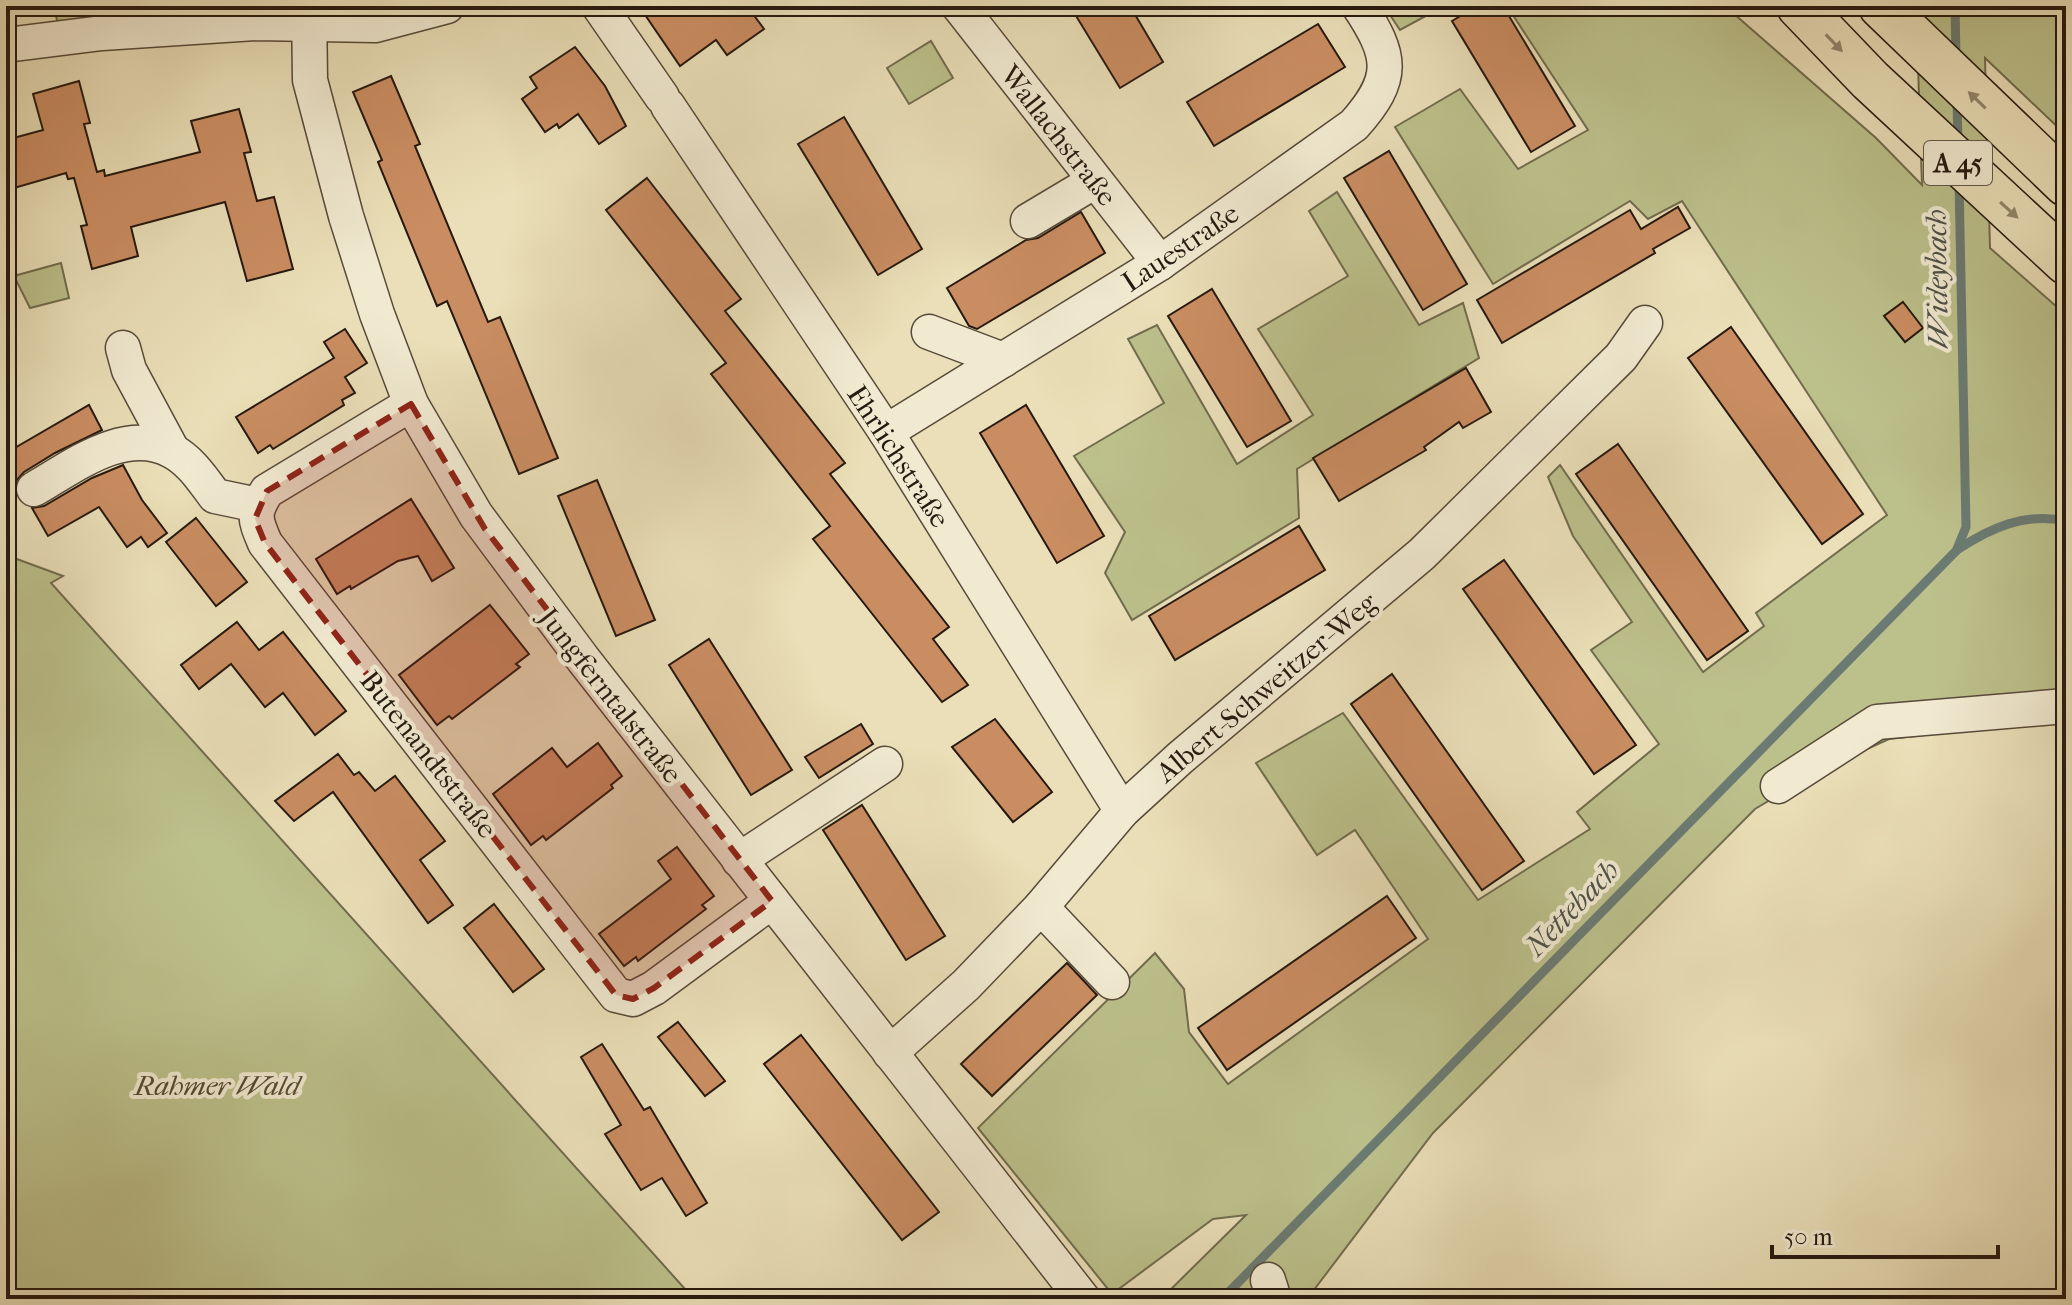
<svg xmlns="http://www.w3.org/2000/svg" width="2072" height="1305" viewBox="0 0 2072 1305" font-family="'IM FELL French Canon',serif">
<rect width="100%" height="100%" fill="#eadfb8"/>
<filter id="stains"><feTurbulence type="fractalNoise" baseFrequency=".0025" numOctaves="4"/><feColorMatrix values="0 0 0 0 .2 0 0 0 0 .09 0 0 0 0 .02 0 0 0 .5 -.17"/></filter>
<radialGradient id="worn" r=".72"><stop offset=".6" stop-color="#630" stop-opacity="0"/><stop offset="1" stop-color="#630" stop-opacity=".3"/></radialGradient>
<g fill="#bcc08b" stroke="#716c4e" stroke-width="2">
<path d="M 53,6 L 289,6 L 290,11 L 60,30 Z"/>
<path d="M 1384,6 L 1444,6 L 1400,30 Z"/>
<path d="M 1507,6 L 1725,6 L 1876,138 L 1922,185 L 1916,6 L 2066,6 L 2066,135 L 1985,58 L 1990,248 L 2066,315 L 2066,719 L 1889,739 L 1819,771 L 1755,809 L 1433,1133 L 1307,1299 L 1161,1299 L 1246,1215 L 1213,1219 L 1112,1294 L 978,1128 L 1155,953 L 1184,989 L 1189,1032 L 1228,1084 L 1428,939 L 1355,830 L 1317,855 L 1256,763 L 1343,713 L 1478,900 L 1590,829 L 1577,812 L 1659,744 L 1591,650 L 1632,622 L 1573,536 L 1548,477 L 1560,465 L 1703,672 L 1764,626 L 1756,613 L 1887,515 L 1682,201 L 1648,219 L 1630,201 L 1493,284 L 1395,127 L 1460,89 L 1518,169 L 1588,130 Z"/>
<path d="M 931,41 L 953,78 L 909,104 L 887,68 Z"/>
<path d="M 1337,192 L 1419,325 L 1463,303 L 1479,358 L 1297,469 L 1299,518 L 1132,620 L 1105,573 L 1125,532 L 1074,456 L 1164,403 L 1128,339 L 1157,325 L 1237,464 L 1313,415 L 1258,329 L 1348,276 L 1309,211 Z"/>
<path d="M 61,263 L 69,298 L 30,308 L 14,276 Z"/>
<path d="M 6,555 L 63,576 L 51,583 L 694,1299 L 6,1299 Z"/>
</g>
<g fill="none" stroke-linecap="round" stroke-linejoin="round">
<g stroke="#6b7b73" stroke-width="9">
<path d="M 1955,6 L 1956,59"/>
<path d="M 1957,101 L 1958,143"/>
<path d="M 1957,549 L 1966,527 L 1959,181"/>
<path d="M 1222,1299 L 1957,550 C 1990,528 2025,512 2066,521"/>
</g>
</g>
<g fill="#ca8d62" stroke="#261910" stroke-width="2">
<path d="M 639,6 L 747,6 L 764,29 L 727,55 L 716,40 L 680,66 Z"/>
<path d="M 1070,6 L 1130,6 L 1163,62 L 1120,88 Z"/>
<path d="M 1477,6 L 1503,6 L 1575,126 L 1531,152 L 1452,21 Z"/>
<path d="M 1318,24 L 1345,67 L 1214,146 L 1187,102 Z"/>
<path d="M 575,47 L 605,86 L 626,126 L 599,144 L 578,114 L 559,128 L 557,124 L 545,132 L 522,99 L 537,88 L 530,77 Z"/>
<path d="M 391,76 L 420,144 L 415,146 L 488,322 L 500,317 L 558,458 L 519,474 L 447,301 L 437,306 L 378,162 L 382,160 L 353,92 Z"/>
<path d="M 79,81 L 90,123 L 84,124 L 97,172 L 104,170 L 105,176 L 200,152 L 191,121 L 239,109 L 251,152 L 244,153 L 257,201 L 274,197 L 293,269 L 247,281 L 225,202 L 131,227 L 138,256 L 92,269 L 81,226 L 87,225 L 74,178 L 68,179 L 66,173 L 14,188 L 6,158 L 6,140 L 43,130 L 33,94 Z"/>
<path d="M 844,117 L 922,249 L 878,275 L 798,144 Z"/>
<path d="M 1389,151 L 1467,284 L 1423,310 L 1344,178 Z"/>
<path d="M 647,178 L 741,299 L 725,311 L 845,463 L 830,474 L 949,627 L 933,639 L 968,685 L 942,702 L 813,539 L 830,526 L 711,374 L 726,363 L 606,210 Z"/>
<path d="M 1678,207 L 1690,228 L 1653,249 L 1655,253 L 1502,343 L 1477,300 L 1630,210 L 1641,229 Z"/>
<path d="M 1081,212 L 1105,253 L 977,329 L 969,326 L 947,288 L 1026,240 L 1038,238 Z"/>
<path d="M 1212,289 L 1291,421 L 1247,447 L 1168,316 Z"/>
<path d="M 1903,302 L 1923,328 L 1905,342 L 1884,316 Z"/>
<path d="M 1731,327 L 1863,514 L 1822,544 L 1688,358 Z"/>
<path d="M 345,329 L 367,363 L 345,377 L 355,393 L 342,400 L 344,405 L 273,449 L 270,445 L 258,453 L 236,417 L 334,358 L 324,342 Z"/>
<path d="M 1466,368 L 1491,412 L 1463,428 L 1459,422 L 1424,447 L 1426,450 L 1339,501 L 1313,458 Z"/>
<path d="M 89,405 L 102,430 L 55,453 L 24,472 L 16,481 L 6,464 L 6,453 Z"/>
<path d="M 1026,405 L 1104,536 L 1057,563 L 980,433 Z"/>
<path d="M 1618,444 L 1748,631 L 1707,660 L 1576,474 Z"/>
<path d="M 123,465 L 142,500 L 167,533 L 148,547 L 141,537 L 127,547 L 99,507 L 48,536 L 32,508 L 44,506 L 92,478 Z"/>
<path d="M 597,480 L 655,620 L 616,636 L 558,496 Z"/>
<path d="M 411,499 L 454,568 L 432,581 L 418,556 L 398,561 L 351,589 L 350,586 L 337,594 L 316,559 Z"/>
<path d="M 196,518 L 247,582 L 216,606 L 166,542 Z"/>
<path d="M 1299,526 L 1325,570 L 1175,660 L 1149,616 Z"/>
<path d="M 1504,560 L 1636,745 L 1594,774 L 1463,589 Z"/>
<path d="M 490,605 L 529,654 L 516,664 L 520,667 L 452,719 L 449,716 L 437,725 L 399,675 Z"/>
<path d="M 237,622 L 259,650 L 283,632 L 346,711 L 315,735 L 283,693 L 265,707 L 231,664 L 199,689 L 181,665 Z"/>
<path d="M 709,639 L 792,770 L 751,795 L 669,665 Z"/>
<path d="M 1392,674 L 1524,861 L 1482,890 L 1351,704 Z"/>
<path d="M 995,719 L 1052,792 L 1013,822 L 952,747 Z"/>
<path d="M 861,724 L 873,744 L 819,778 L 805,757 Z"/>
<path d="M 598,743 L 622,776 L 611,785 L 613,788 L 546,840 L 543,836 L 531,845 L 493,794 L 552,748 L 567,767 Z"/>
<path d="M 338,754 L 354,775 L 359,772 L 375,791 L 395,776 L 445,841 L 420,860 L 453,905 L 428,923 L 333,792 L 294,821 L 275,801 Z"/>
<path d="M 862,805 L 945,936 L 906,960 L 823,830 Z"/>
<path d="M 677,847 L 714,896 L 702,905 L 706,909 L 638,961 L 636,957 L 624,966 L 599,934 L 671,879 L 658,861 Z"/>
<path d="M 1387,896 L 1416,938 L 1227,1070 L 1198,1028 Z"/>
<path d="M 494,904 L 544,969 L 513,992 L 464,928 Z"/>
<path d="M 1067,963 L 1097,995 L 992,1096 L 961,1064 Z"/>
<path d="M 678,1022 L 725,1081 L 705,1096 L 658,1037 Z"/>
<path d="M 801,1035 L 939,1212 L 902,1240 L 764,1064 Z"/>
<path d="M 602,1044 L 644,1110 L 650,1107 L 707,1203 L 686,1216 L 662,1178 L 641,1190 L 605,1134 L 621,1125 L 581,1057 Z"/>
</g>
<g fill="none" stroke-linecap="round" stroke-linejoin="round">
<defs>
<g id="minor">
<path d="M 309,6 L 310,80 L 346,216 L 377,314 L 411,404 L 476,515 L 583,659 L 1083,1299"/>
<path d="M 599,6 L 662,97"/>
<path d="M 959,6 L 1160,263"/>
<path d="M 6,45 L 102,33 L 256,23 L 375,25 L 447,6"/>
<path d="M 668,106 L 886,432 L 1122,811"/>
<path d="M 1028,221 L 1095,181"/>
<path d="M 929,332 L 1003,360"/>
<path d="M 123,348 L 129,370 L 172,450"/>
<path d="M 411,404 L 267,491 C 252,514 255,519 265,543 L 616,995 L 633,999 L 654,988 L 772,901"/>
<path d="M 886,432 L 1160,263 L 1354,125 C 1396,78 1392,56 1359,6"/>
<path d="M 34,489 C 73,467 125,425 172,451 C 191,461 203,480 215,496 L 258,505"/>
<path d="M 1778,786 L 1877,722 L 2066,706"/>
<path d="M 739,860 L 885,764"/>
<path d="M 1041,907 L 1112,982"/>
<path d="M 890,1053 L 966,985 L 1041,907 L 1122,811 L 1180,758 L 1422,554 L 1621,357 L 1645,323"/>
<path d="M 1268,1280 L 1274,1299"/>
</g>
<g id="highway">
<path d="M 1799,6 L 1870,80 L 2066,262"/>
<path d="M 1881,6 L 2066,184"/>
</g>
</defs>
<use href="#minor" stroke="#574a3a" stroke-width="37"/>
<use href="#highway" stroke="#261910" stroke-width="47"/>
<use href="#minor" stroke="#f1ead1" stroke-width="34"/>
<use href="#highway" stroke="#eadfb8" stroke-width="44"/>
</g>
<defs><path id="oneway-solid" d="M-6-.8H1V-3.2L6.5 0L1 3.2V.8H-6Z" transform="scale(2)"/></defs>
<g fill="#92866c">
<use href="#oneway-solid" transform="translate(1834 43) rotate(46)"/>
<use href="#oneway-solid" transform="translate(1977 100) rotate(-136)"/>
<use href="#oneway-solid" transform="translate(2009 210) rotate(42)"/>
</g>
<path fill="#8f2418" fill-opacity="0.2" stroke="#8f2418" stroke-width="6" stroke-dasharray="16 10" stroke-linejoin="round" d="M 411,404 L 485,529 L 772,901 L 654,988 L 633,999 L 616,995 L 265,543 L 255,519 L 267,491 Z"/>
<g text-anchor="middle" stroke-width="8" stroke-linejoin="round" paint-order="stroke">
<rect fill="#f1ead1" stroke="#63584a" stroke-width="2" x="1924" y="141" width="68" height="44" rx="6"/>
<g font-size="26" font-weight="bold" fill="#261910">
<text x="1958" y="172">A 45</text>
</g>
<g font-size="28" fill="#261910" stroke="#f1ead1">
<text transform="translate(1059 135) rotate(52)" y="10">Wallachstraße</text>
<text transform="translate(1180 247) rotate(-34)" y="10">Lauestraße</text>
<text transform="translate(899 456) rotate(57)" y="10">Ehrlichstraße</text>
<text transform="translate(1266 687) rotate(-40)" y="10">Albert-Schweitzer-Weg</text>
<text transform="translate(611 695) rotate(52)" y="10">Jungferntalstraße</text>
<text transform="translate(429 754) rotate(52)" y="10">Butenandtstraße</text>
</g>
<g font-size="28" font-style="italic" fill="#534b35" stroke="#f1ead1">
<text x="217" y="1095">Rahmer Wald</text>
</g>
<g font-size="30" font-style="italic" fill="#4e524a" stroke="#f1ead1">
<text transform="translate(1937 279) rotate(-91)" y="10">Wideybach</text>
<text transform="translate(1572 908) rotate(-46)" y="10">Nettebach</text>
</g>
</g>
<rect width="2072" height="1305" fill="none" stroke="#eadfb8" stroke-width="32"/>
<rect x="8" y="8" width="2056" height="1289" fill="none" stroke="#261910" stroke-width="4"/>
<rect x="16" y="16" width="2040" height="1273" fill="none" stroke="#261910" stroke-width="2"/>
<path d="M1772 1245v12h226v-12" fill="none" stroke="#261910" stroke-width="4"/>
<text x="1784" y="1245" font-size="24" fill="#261910" stroke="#f1ead1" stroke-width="6" paint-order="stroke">50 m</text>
<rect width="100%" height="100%" filter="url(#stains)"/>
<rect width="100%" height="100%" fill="url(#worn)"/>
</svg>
